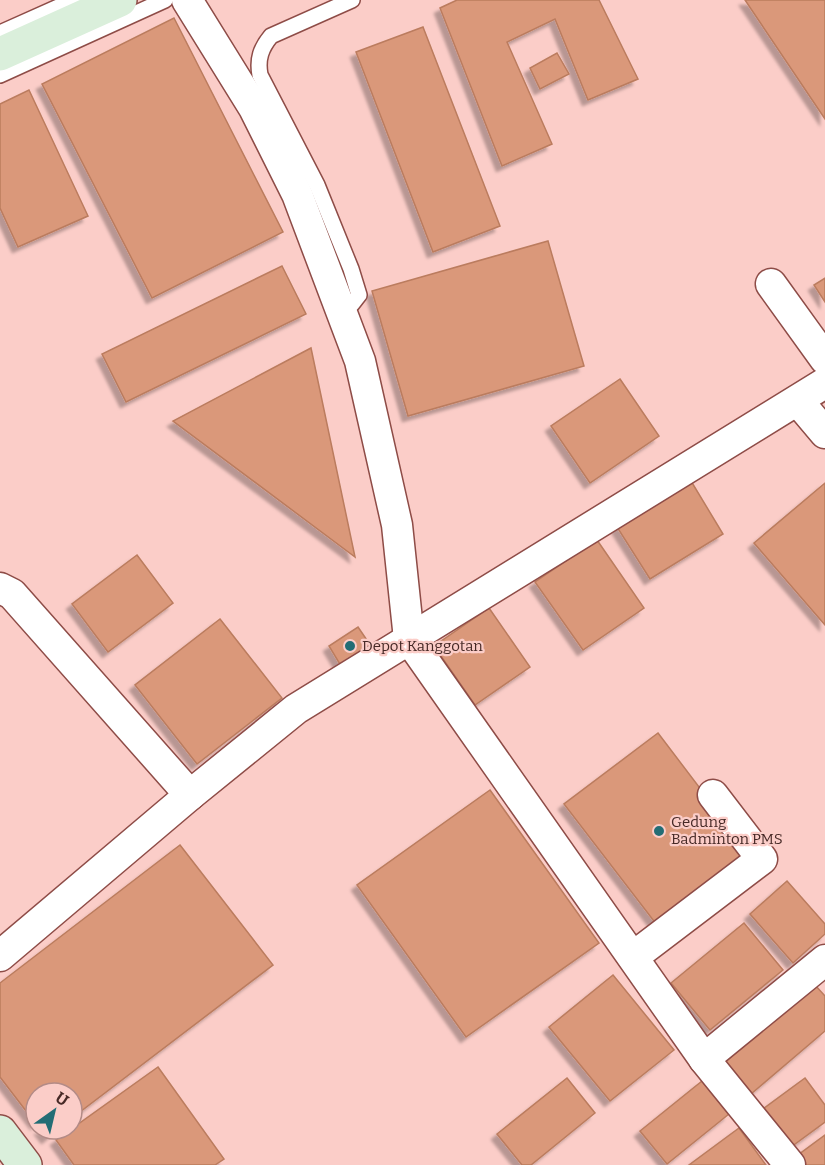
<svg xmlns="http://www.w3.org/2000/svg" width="825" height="1165" viewBox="0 0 825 1165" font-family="Bitter,serif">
<defs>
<filter id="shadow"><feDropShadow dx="-5.5" dy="5.5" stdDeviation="1.5" flood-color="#0004"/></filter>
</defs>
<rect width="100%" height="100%" fill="#fbcdc8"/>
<g fill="#da987a" stroke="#bb7c5e" stroke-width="1.5" filter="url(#shadow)">
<path d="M 457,0 L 599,0 L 638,79 L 588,100 L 555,19 L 507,42 L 552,144 L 502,166 L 440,8 Z"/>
<path d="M 745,0 L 825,0 L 825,119 Z"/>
<path d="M 174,18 L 283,232 L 152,298 L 42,84 Z"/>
<path d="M 423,27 L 500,226 L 433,252 L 356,52 Z"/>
<path d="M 557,53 L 569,74 L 540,89 L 530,68 Z"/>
<path d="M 29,90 L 88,216 L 18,247 L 0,208 L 0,104 Z"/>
<path d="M 548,241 L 584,366 L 408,416 L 372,291 Z"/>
<path d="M 282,266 L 306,314 L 126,402 L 102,354 Z"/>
<path d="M 825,278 L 825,302 L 814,285 Z"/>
<path d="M 311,348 L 355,557 L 173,421 Z"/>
<path d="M 620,379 L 659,436 L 590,483 L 551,426 Z"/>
<path d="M 691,481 L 723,534 L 650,579 L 617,527 Z"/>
<path d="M 825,483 L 825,625 L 754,543 Z"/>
<path d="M 597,540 L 644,608 L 583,650 L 535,582 Z"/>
<path d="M 137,555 L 173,603 L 108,652 L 72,604 Z"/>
<path d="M 489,608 L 530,667 L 475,705 L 434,646 Z"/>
<path d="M 220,619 L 282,698 L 197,764 L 135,685 Z"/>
<path d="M 358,627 L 371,646 L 341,666 L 329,646 Z"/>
<path d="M 658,733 L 753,858 L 660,929 L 564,804 Z"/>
<path d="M 490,790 L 599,943 L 466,1037 L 357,885 Z"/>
<path d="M 180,845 L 273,965 L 72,1118 L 72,1093 L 36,1093 L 36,1124 L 0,1077 L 0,983 Z"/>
<path d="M 787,881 L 825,924 L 825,934 L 793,963 L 750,914 Z"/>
<path d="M 744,923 L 783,970 L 710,1030 L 671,983 Z"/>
<path d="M 613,975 L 674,1050 L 610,1101 L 549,1027 Z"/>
<path d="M 815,985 L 825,996 L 825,1031 L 751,1094 L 724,1063 Z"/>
<path d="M 158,1067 L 224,1159 L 215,1165 L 74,1165 L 56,1140 Z"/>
<path d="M 567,1078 L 595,1113 L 531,1165 L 522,1165 L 497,1134 Z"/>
<path d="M 805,1078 L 825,1105 L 825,1122 L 791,1147 L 763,1109 Z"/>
<path d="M 702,1081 L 729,1114 L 667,1164 L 640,1131 Z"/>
<path d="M 739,1128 L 766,1165 L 689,1165 Z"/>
<path d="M 40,1129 L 58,1129 L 47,1138 Z"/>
<path d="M 825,1135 L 825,1165 L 806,1165 L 798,1155 Z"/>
</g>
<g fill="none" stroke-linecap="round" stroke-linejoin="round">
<defs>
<g id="lane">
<path d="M 0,33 L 74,0"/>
<path d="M 0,75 L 165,0"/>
<path d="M 341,307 L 352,304 L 359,295 L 351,269 L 317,185 L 260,75 C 257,59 261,48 271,36 L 352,0"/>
</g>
<g id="street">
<path d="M 187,0 L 254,108 L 297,194 L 360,361 L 397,525 L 409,639 L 704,1059 L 790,1165"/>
<path d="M 771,284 L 825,359"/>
<path d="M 798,401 L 825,433"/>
<path d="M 0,588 L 12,594 L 190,795"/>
<path d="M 0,956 L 190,795 L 296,709 L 825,383"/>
<path d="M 633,957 L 762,859 L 713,795"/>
<path d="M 704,1059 L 825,960"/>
</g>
<g id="secondary">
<path d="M 0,54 L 120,0"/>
<path d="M 0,1132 L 25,1165"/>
</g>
</defs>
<use href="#lane" stroke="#8e4c47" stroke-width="18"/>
<use href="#street" stroke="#8e4c47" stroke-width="33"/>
<use href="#secondary" stroke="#8e4c47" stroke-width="36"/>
<use href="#lane" stroke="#fff" stroke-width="15"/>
<use href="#street" stroke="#fff" stroke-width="30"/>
<use href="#secondary" stroke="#daefdb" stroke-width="33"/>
</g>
<g fill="#236d75" stroke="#fbcdc8" stroke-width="2">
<circle cx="350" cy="646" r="6"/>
<circle cx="659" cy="831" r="6"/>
</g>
<g text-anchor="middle" stroke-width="4.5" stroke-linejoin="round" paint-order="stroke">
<g font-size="15" fill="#462926" stroke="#fbcdc8" text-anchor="start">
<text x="362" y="651">Depot Kanggotan</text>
<text x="671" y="827">Gedung<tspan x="671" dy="17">Badminton PMS</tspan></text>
</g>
</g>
<g transform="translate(54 1111) rotate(34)"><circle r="28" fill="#fbcdc8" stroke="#b38b87" stroke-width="1.5"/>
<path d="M0-4.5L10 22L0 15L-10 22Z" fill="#236d75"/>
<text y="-9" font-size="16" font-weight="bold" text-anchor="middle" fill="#462926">U</text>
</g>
</svg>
